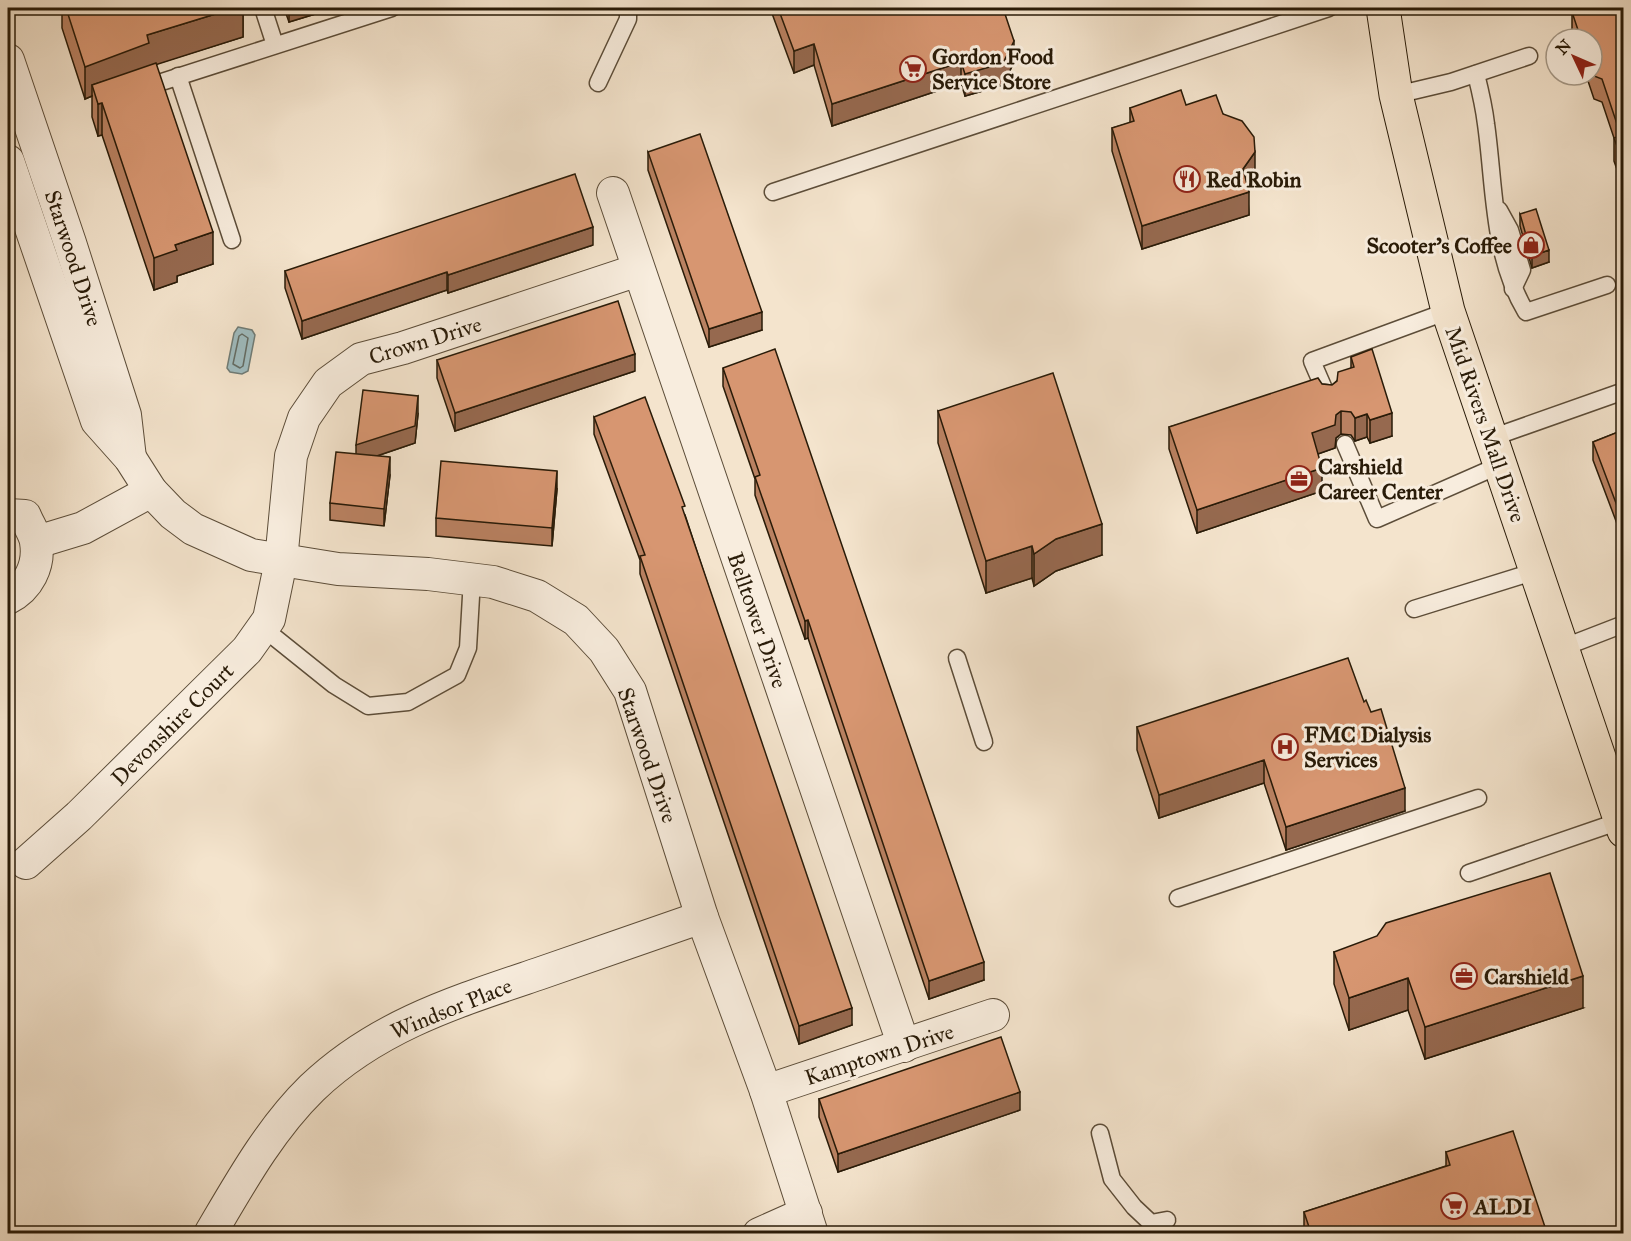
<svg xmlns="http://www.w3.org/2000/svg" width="1631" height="1241" viewBox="0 0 1631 1241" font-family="'IM FELL Great Primer',serif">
<rect width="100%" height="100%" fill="#f4e4cd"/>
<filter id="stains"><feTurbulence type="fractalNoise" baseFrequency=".00333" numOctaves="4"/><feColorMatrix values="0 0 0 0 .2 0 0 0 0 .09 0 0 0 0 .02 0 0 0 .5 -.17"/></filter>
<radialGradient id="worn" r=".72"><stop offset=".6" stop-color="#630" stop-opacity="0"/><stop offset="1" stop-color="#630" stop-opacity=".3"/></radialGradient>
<path fill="#9fbcc0" stroke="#707c76" stroke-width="1.5" d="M 238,327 L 252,330 L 255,335 L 248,371 L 242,374 L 230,372 L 227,368 L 234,333 Z"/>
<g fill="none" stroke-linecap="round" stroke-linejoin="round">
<path stroke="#646c64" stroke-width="1.5" d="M 242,334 L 248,338 L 243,366 L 240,368 L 233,364 L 239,336 Z"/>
<defs>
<g id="service">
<path d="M 263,8 L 275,45"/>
<path d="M 1476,74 C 1480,90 1484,107 1486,124 C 1495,188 1492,255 1526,312 L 1607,285"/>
<path d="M 178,76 L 232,240"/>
<path d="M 598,83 L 628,19 L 628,8"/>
<path d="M 143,88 L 392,8"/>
<path d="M 1396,95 L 1451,82 L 1529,56"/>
<path d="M 773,192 L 1329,8"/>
<path d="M 1499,210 L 1510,230 L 1522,270 L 1513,289"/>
<path d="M 1328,398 L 1312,361 L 1448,311"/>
<path d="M 1491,438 L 1624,391"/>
<path d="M 1345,444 L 1377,519 L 1500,465"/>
<path d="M 1414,609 L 1536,571"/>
<path d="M 263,628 L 334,685 L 368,706 L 408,702 L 457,675 L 468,648 L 472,579"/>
<path d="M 1562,648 L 1624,624"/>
<path d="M 957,658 L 984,742"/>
<path d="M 1469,873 L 1620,821"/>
<path d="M 1178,898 L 1478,798"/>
<path d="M 1100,1133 L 1112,1179 L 1134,1207 L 1151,1223 L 1167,1220"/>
</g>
<g id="minor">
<path d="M 8,60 L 70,243 L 125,415 L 130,458"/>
<path d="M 8,161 L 97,421 L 130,458 L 151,491 L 173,514 L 193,529 L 251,555 L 338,569 L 428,574 L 493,582 L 537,596 L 576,620 L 604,650 L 630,691 L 702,917 L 766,1091 L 812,1234"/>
<path d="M 613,193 L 904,1046"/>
<path d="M 8,515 L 25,516 C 28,524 35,534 36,542 C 40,566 28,588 8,598"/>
<path d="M 37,542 L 83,528 L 151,491"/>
<path d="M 26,863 L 79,816 L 247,650 L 269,619 L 281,561 L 291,456 L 304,418 L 328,383 L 361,359 L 403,348 L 638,270"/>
<path d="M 766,1091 L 993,1015"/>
<path d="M 210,1234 C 240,1183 270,1129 312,1088 C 377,1026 455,1002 538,974 C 593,955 647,936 702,917"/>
<path d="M 759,1234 L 806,1213"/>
</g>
<path id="primary" d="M 1383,8 L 1396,95 L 1448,311 L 1624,831"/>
</defs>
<use href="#service" stroke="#5c4d39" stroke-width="19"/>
<use href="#minor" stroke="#5c4d39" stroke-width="34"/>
<use href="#primary" stroke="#291b08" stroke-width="35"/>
<use href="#service" stroke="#f8edde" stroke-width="16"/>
<use href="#minor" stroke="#f8edde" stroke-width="32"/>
<use href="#primary" stroke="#f4e4cd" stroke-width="33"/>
</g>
<g fill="#b98161" stroke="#291b08" stroke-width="1.5">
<path d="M 62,8 L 243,8 L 243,37 L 156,64 L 213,264 L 177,276 L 177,282 L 154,290 L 102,135 L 98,136 L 92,117 L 92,96 L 85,99 L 62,28 Z"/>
<path d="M 284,8 L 335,8 L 289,22 Z"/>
<path d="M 770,8 L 1003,8 L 1014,62 L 1003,85 L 965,96 L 961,83 L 832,126 L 814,65 L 794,73 Z"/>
<path d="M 1623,8 L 1623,196 L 1619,183 L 1619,175 L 1614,161 L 1614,138 L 1602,102 L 1594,99 L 1586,75 L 1592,75 L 1592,39 L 1573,39 L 1572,35 L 1572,12 Z"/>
<path d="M 1186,105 L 1223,114 L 1255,175 L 1247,186 L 1249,215 L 1142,249 L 1112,151 L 1112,128 L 1130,123 L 1130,108 Z"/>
<path d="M 648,152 L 762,330 L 709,347 L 648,170 Z"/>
<path d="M 1520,214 L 1549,262 L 1532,268 L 1520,226 Z"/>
<path d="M 593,245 L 448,293 L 447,290 L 302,339 L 285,288 L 285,271 Z"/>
<path d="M 1351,357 L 1392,436 L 1370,443 L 1367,437 L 1355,441 L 1351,435 L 1341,434 L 1336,438 L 1335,448 L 1318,454 L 1322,491 L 1197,533 L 1169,449 L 1169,427 L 1322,384 L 1332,385 L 1351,368 Z"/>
<path d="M 437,360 L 635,371 L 455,431 L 437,378 Z"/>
<path d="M 723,368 L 984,980 L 929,999 L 808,638 L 805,639 L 755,495 L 755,479 L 723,386 Z"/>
<path d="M 938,411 L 1102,555 L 1056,571 L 1034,586 L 1032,578 L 986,593 L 938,443 Z"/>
<path d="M 418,414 L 415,443 L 377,456 L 390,475 L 384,526 L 330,520 L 330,503 L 356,454 Z"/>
<path d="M 594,417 L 685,515 L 852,1025 L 799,1044 L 640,574 L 640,560 L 594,434 Z"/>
<path d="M 1623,430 L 1623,527 L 1619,529 L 1593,460 L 1593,442 Z"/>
<path d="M 557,489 L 552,546 L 436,536 L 436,518 Z"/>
<path d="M 1364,702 L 1405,811 L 1286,850 L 1264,783 L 1159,818 L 1137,750 L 1137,727 Z"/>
<path d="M 1334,952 L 1583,1008 L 1425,1059 L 1408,1010 L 1349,1030 L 1334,984 Z"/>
<path d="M 819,1099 L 1020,1110 L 838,1172 L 819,1117 Z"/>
<path d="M 1446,1152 L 1547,1233 L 1305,1233 L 1304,1230 L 1304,1212 L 1446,1166 Z"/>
</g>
<g fill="#96694f" stroke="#291b08" stroke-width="1.5">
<path d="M 235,8 L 243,8 L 243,37 L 92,85 L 92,96 L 85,99 L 85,67 L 147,35 Z"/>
<path d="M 289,8 L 335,8 L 289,22 Z"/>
<path d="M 1014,41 L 1014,62 L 1003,85 L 965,96 L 965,74 Z"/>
<path d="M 814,44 L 814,65 L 794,73 L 794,51 Z"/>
<path d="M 961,62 L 961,83 L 832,126 L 832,104 Z"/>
<path d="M 102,103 L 102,135 L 98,136 L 98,104 Z"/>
<path d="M 1255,152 L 1255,175 L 1243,192 L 1243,169 Z"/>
<path d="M 1249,192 L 1249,215 L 1142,249 L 1142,226 Z"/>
<path d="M 593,227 L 593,245 L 448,293 L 448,275 Z"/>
<path d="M 213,232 L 213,264 L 177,276 L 177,282 L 154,290 L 154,258 L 175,245 Z"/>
<path d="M 1549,250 L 1549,262 L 1532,268 L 1532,256 Z"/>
<path d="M 447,272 L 447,290 L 302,339 L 302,321 Z"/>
<path d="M 762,312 L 762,330 L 709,347 L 709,329 Z"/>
<path d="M 635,354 L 635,371 L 455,431 L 455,413 Z"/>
<path d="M 418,396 L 418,414 L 415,443 L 356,463 L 356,445 Z"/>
<path d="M 1341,411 L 1341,434 L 1336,438 L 1335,448 L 1312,456 L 1312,433 Z"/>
<path d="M 1392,413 L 1392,436 L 1370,443 L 1370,420 Z"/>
<path d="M 1367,414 L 1367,437 L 1355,441 L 1355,418 Z"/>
<path d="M 390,457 L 390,475 L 384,526 L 384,509 Z"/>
<path d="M 1322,468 L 1322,491 L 1197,533 L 1197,510 Z"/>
<path d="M 557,471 L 557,489 L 552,546 L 552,528 Z"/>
<path d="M 1623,509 L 1623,527 L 1619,529 L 1619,511 Z"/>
<path d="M 1102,524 L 1102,555 L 1056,571 L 1034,586 L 1034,554 L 1056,539 Z"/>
<path d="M 1032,546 L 1032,578 L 986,593 L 986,561 Z"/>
<path d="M 808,620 L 808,638 L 805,639 L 805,621 Z"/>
<path d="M 1264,760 L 1264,783 L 1159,818 L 1159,795 Z"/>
<path d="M 1405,788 L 1405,811 L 1286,850 L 1286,827 Z"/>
<path d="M 984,962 L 984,980 L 929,999 L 929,981 Z"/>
<path d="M 1583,976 L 1583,1008 L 1425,1059 L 1425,1027 Z"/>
<path d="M 1408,978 L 1408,1010 L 1349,1030 L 1349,998 Z"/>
<path d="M 852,1008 L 852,1025 L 799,1044 L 799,1026 Z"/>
<path d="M 1020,1092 L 1020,1110 L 838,1172 L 838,1154 Z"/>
</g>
<g fill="#d79671" stroke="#291b08" stroke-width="1.5">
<path d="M 66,8 L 235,8 L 147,35 L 149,43 L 85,67 Z"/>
<path d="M 778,8 L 1003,8 L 1014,41 L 1003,63 L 965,74 L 961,62 L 832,104 L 814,44 L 794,51 Z"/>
<path d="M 1587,8 L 1623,8 L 1623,173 L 1619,160 L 1622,160 L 1614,138 L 1621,136 L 1602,79 L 1594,76 L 1592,70 L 1592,39 L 1581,39 L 1572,12 Z"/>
<path d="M 156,63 L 213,232 L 175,245 L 177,250 L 154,258 L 102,103 L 98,104 L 92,85 Z"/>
<path d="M 1181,90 L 1186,105 L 1216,95 L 1223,114 L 1242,121 L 1254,137 L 1255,152 L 1243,169 L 1249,192 L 1142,226 L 1112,128 L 1134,121 L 1130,108 Z"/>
<path d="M 700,134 L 762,312 L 709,329 L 648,152 Z"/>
<path d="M 575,174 L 593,227 L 448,275 L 447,272 L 302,321 L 285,271 Z"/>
<path d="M 1536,209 L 1549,250 L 1532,256 L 1520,214 Z"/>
<path d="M 618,301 L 635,354 L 455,413 L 437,360 Z"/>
<path d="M 775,349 L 984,962 L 929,981 L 808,620 L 805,621 L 755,477 L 760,475 L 723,368 Z"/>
<path d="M 1372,349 L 1392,413 L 1370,420 L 1367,414 L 1355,418 L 1351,412 L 1341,411 L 1336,415 L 1335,425 L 1312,433 L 1322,468 L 1197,510 L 1169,427 L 1318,378 L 1322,384 L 1332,385 L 1337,381 L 1338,372 L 1354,367 L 1351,357 Z"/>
<path d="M 1053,373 L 1102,524 L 1056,539 L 1034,554 L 1032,546 L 986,561 L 938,411 Z"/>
<path d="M 363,390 L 418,396 L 415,426 L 356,445 Z"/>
<path d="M 645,397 L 685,506 L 682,507 L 852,1008 L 799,1026 L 640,556 L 645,555 L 594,417 Z"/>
<path d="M 1623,430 L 1623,509 L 1619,511 L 1593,442 Z"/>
<path d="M 336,452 L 390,457 L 384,509 L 330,503 Z"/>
<path d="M 441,461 L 557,471 L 552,528 L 436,518 Z"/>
<path d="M 1348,658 L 1364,702 L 1366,700 L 1371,712 L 1381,709 L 1405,788 L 1286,827 L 1264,760 L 1159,795 L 1137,727 Z"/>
<path d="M 1550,873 L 1583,976 L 1425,1027 L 1408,978 L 1349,998 L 1334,952 L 1377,936 L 1386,923 Z"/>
<path d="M 1001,1037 L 1020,1092 L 838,1154 L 819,1099 Z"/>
<path d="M 1513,1131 L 1547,1233 L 1311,1233 L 1304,1212 L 1450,1165 L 1446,1152 Z"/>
</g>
<defs>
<symbol id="supermarket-ring" viewBox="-11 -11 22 22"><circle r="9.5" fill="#f8edde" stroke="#8f2418" stroke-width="1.5"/><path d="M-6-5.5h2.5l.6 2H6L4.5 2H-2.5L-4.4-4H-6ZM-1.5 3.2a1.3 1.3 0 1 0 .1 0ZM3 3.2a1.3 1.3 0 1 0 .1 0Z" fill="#8f2418"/></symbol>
<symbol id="restaurant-ring" viewBox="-11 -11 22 22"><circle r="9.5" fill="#f8edde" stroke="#8f2418" stroke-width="1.5"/><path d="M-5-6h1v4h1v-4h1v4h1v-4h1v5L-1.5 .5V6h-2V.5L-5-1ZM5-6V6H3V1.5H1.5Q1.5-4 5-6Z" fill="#8f2418"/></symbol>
<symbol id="shop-ring" viewBox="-11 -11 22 22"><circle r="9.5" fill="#f8edde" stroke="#8f2418" stroke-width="1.5"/><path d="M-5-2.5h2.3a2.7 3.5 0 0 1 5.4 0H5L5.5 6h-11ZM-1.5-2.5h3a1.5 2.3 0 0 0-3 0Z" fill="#8f2418"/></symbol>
<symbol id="office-ring" viewBox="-11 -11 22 22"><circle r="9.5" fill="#f8edde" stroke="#8f2418" stroke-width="1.5"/><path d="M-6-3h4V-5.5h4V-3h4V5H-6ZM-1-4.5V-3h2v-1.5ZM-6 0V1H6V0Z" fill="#8f2418"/></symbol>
<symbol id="hospital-ring" viewBox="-11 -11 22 22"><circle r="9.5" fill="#f8edde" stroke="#8f2418" stroke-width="1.5"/><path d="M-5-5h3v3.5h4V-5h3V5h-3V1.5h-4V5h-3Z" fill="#8f2418"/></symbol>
</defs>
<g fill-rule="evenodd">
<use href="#supermarket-ring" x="898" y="54" width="30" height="30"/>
<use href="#restaurant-ring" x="1172" y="164" width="30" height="30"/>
<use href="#shop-ring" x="1516" y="230" width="30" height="30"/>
<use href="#office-ring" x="1284" y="464" width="30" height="30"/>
<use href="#hospital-ring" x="1270" y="732" width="30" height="30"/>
<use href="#office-ring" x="1449" y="961" width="30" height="30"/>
<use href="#supermarket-ring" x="1439" y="1191" width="30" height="30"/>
</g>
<g text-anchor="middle" stroke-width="6" stroke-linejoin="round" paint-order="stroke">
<g font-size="22" font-weight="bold" fill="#291b08" stroke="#f8edde" text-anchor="start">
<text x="932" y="64">Gordon Food<tspan x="932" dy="25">Service Store</tspan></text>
<text x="1206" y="187">Red Robin</text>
<text x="1512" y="253" text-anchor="end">Scooter's Coffee</text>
<text x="1318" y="474">Carshield<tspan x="1318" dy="25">Career Center</tspan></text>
<text x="1304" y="742">FMC Dialysis<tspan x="1304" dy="25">Services</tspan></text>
<text x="1484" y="984">Carshield</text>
<text x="1474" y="1214">ALDI</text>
</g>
<g font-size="22" fill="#291b08" stroke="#f8edde">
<text transform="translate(74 258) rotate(72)" y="8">Starwood Drive</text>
<text transform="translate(425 340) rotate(-17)" y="8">Crown Drive</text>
<text transform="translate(1486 424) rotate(71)" y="8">Mid Rivers Mall Drive</text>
<text transform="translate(758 620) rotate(71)" y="8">Belltower Drive</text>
<text transform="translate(172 724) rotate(-45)" y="8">Devonshire Court</text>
<text transform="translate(648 755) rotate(71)" y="8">Starwood Drive</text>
<text transform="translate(451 1008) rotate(-22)" y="8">Windsor Place</text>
<text transform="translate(879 1054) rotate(-18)" y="8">Kamptown Drive</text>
</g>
</g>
<rect width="1631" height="1241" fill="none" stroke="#f4e4cd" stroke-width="30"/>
<rect x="9" y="9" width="1613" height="1223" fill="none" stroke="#291b08" stroke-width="3"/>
<rect x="15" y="15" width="1601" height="1211" fill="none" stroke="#291b08" stroke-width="1.5"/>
<g transform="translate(1574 57) rotate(314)"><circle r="28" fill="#f8edde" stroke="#a59988" stroke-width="1.5"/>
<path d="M0-4.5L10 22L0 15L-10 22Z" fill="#8f2418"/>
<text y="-9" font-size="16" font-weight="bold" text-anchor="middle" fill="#291b08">N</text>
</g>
<rect width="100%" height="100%" filter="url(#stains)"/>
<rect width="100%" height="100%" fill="url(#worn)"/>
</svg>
